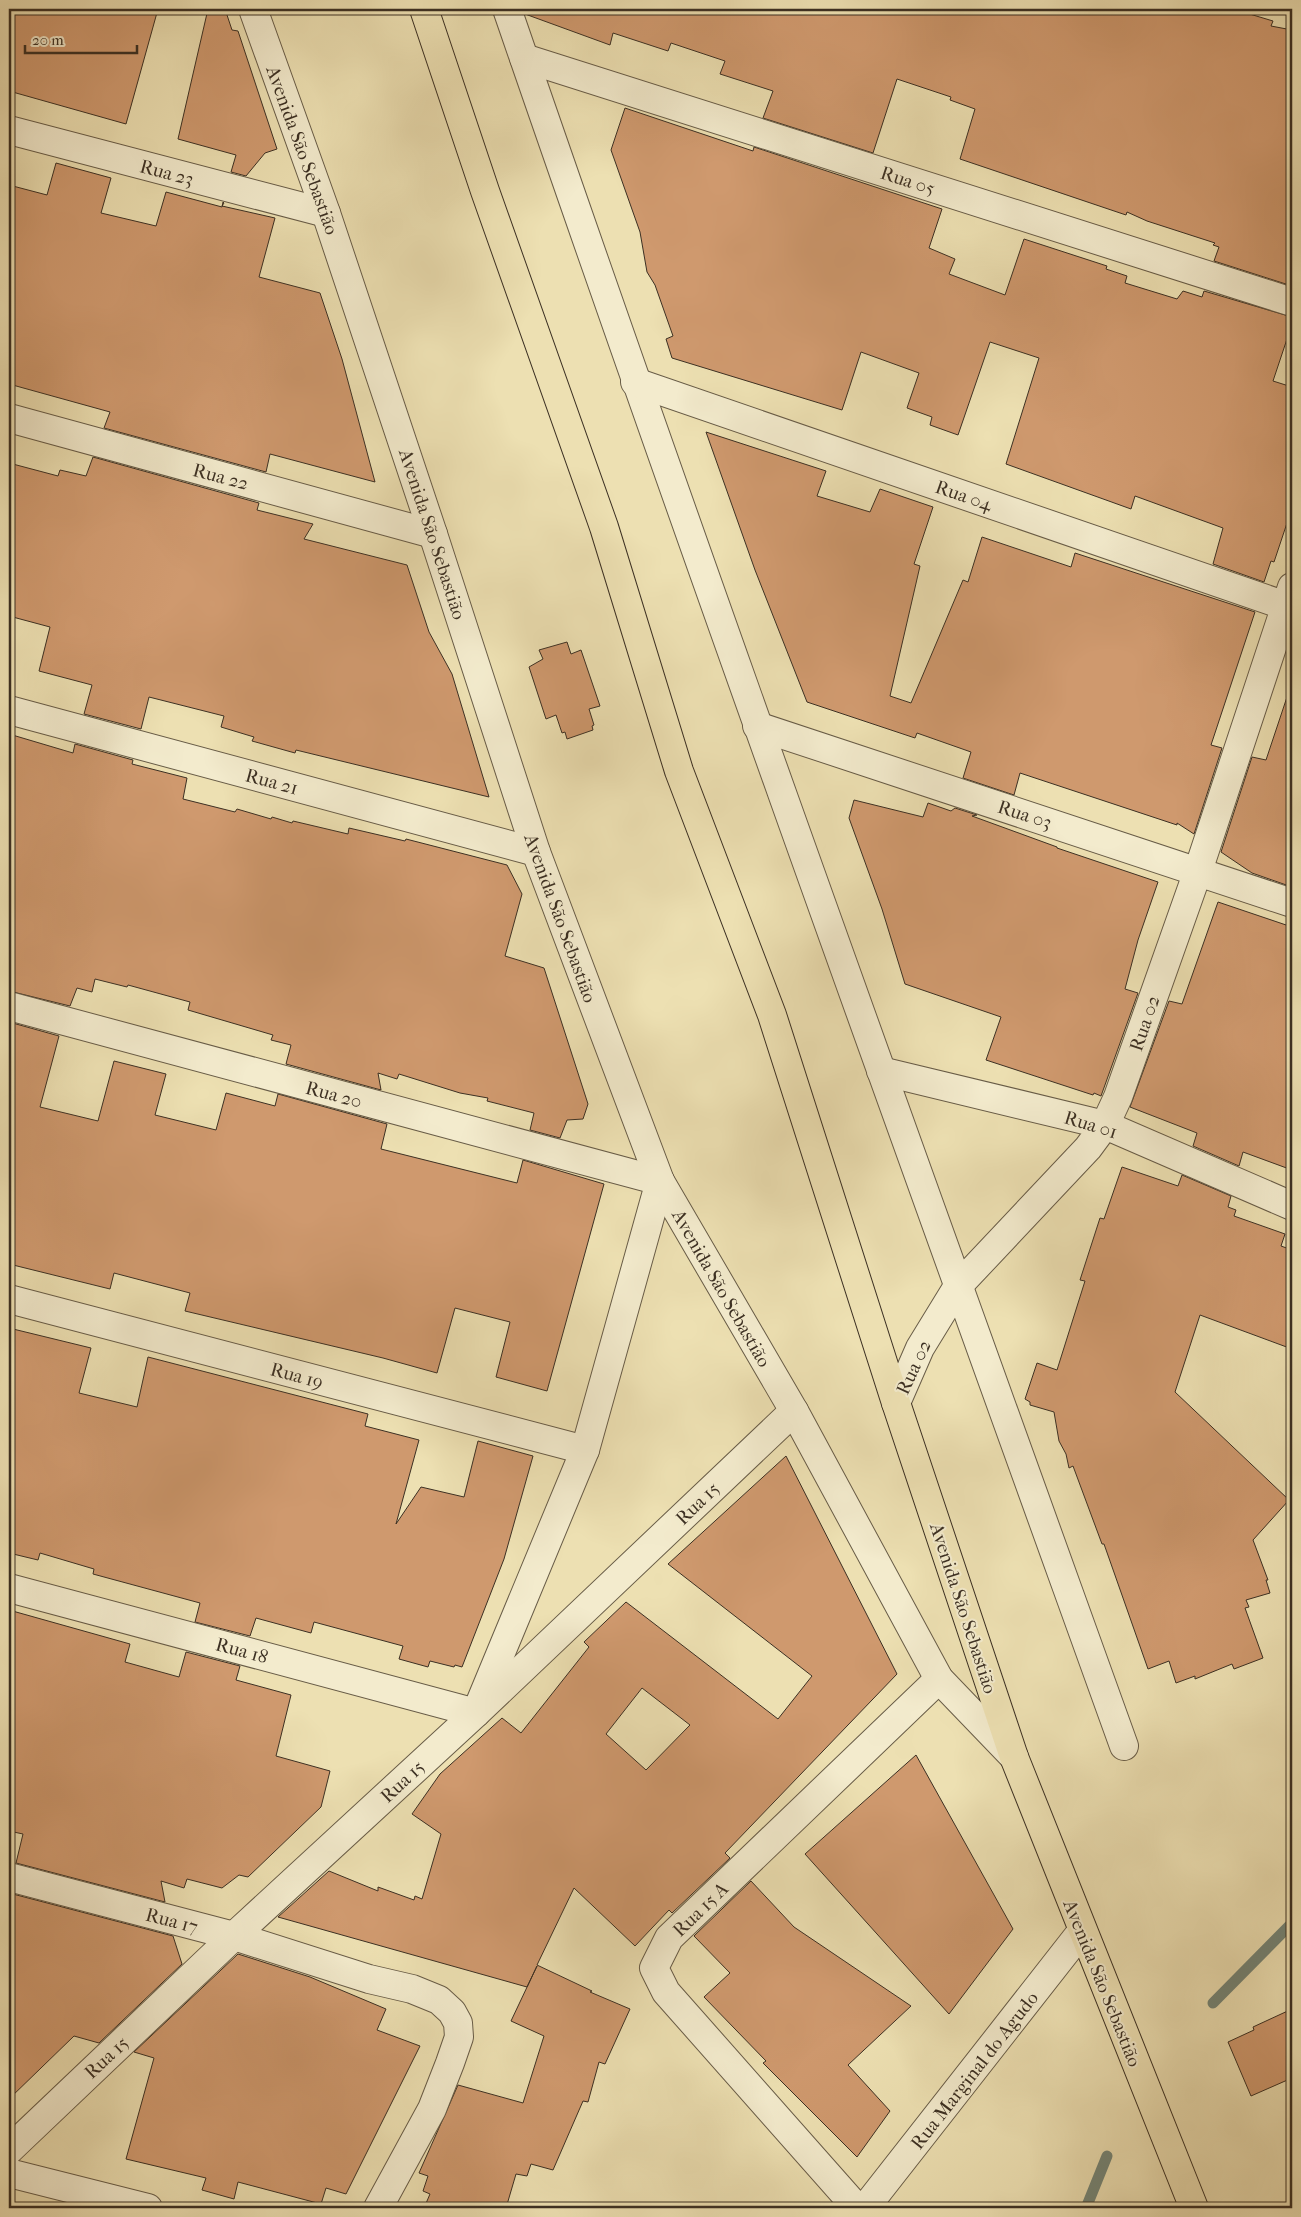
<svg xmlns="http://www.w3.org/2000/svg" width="1301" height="2217" viewBox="0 0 1301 2217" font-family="'IM FELL French Canon',serif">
<rect width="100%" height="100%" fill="#ede0b2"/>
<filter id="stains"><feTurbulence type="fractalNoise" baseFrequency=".004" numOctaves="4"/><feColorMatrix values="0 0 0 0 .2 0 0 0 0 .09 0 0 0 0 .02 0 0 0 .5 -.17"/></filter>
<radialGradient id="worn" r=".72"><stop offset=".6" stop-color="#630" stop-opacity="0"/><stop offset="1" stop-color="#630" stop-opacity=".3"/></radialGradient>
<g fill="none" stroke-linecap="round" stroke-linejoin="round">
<g stroke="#748577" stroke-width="11">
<path d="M 1213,2003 L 1292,1923"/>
<path d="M 1086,2208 L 1107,2156"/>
</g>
</g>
<g fill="#cf996e" stroke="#3c3023" fill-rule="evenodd">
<path d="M 9,9 L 158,9 L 126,124 L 9,91 Z"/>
<path d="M 208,9 L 225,9 L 232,30 L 238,31 L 277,149 L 265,153 L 246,176 L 231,172 L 236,155 L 178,139 Z"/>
<path d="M 523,9 L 1233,9 L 1273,21 L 1271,26 L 1292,30 L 1292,286 L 1214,261 L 1219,247 L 1213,245 L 1215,243 L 1147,221 L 1127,212 L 1126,215 L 960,159 L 975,109 L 950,100 L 951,97 L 897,79 L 873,153 L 763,118 L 773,91 L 720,74 L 725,61 L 671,43 L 668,51 L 613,33 L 610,45 L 525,14 Z"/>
<path d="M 625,108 L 753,151 L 754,147 L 942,209 L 929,248 L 955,259 L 949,274 L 1005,295 L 1024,239 L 1107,266 L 1106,269 L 1127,276 L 1125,283 L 1177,299 L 1183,291 L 1202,297 L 1204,291 L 1292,317 L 1291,327 L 1273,381 L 1292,387 L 1292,508 L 1274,562 L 1271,561 L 1264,582 L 1213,564 L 1223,528 L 1135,496 L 1131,509 L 1006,464 L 1039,358 L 990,342 L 958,435 L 930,425 L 932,417 L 907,408 L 919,373 L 861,352 L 842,410 L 672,358 L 666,339 L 673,336 L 655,285 L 647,272 L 640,232 L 611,150 Z"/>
<path d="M 56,163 L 111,178 L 101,213 L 156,226 L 166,192 L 222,207 L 223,202 L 224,203 L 222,206 L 275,218 L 259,277 L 320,293 L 342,359 L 375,482 L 270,454 L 266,472 L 104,428 L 110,412 L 9,384 L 9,185 L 47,195 Z"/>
<path d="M 706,432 L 826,471 L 817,496 L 870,512 L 880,489 L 933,507 L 914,564 L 920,566 L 890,696 L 911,703 L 963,580 L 968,582 L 982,537 L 1071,567 L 1075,553 L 1255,612 L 1211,745 L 1222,748 L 1194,834 L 1177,823 L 1177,825 L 1020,773 L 1014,795 L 963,778 L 971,752 L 917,733 L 915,738 L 807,702 L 755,570 Z"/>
<path d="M 93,457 L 259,503 L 257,510 L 313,524 L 304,539 L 407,565 L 429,632 L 452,674 L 489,797 L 296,750 L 295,753 L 252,741 L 254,737 L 221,727 L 224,716 L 149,697 L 141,729 L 84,714 L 92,685 L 39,671 L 50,627 L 9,616 L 9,463 L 58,476 L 60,470 L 86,476 Z"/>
<path d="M 567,642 L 571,654 L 581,650 L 600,706 L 589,709 L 594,725 L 592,726 L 593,730 L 567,739 L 565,732 L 562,733 L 556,715 L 546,719 L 529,667 L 543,659 L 539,650 Z"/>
<path d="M 1287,697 L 1292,698 L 1292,887 L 1252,873 L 1221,852 L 1252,757 L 1266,760 Z"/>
<path d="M 9,734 L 73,753 L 75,744 L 133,760 L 132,764 L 187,778 L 183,799 L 235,812 L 237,809 L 271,819 L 272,817 L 292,823 L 293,821 L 348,834 L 349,828 L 405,841 L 406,839 L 507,865 L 522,894 L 505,956 L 544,968 L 588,1104 L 583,1119 L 567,1120 L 560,1138 L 530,1130 L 534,1113 L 487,1101 L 488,1098 L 460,1093 L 399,1074 L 397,1079 L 378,1073 L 381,1090 L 286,1064 L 291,1045 L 271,1040 L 273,1035 L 188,1010 L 190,1002 L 128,985 L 127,987 L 95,979 L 92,992 L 77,988 L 70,1006 L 9,991 Z"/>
<path d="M 854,800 L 923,817 L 928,803 L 951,811 L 955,808 L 977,815 L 972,816 L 1057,847 L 1057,848 L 1158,882 L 1138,940 L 1125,989 L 1138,993 L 1101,1096 L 1094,1093 L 1093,1095 L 986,1060 L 1001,1017 L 905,984 L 882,909 L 849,818 Z"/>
<path d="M 1218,902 L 1292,927 L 1292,1170 L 1243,1152 L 1239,1166 L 1193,1146 L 1197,1133 L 1130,1107 L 1169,1001 L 1182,1004 Z"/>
<path d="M 9,1022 L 59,1036 L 40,1107 L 98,1121 L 114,1061 L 166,1074 L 155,1115 L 216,1130 L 226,1093 L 275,1106 L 278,1094 L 387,1124 L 381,1149 L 517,1183 L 523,1160 L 604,1184 L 547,1391 L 496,1377 L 510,1322 L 455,1308 L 437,1373 L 383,1358 L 185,1311 L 190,1293 L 114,1273 L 110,1289 L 9,1264 Z"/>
<path d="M 1122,1167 L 1178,1186 L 1182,1175 L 1231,1196 L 1228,1207 L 1236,1210 L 1234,1216 L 1285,1234 L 1281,1246 L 1292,1250 L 1292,1349 L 1200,1315 L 1175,1392 L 1289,1500 L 1253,1540 L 1268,1580 L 1266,1580 L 1270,1593 L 1246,1600 L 1249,1607 L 1245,1608 L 1263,1658 L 1234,1669 L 1232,1664 L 1195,1679 L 1195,1676 L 1176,1683 L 1169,1661 L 1148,1669 L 1104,1544 L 1102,1544 L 1073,1466 L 1069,1468 L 1066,1454 L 1059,1441 L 1054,1412 L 1030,1405 L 1030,1402 L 1025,1399 L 1037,1363 L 1057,1370 L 1085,1281 L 1080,1280 L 1100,1218 L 1104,1219 Z"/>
<path d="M 9,1328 L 91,1348 L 79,1393 L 137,1407 L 148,1357 L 368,1414 L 365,1426 L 419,1440 L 396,1524 L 421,1487 L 464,1497 L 478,1441 L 533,1456 L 504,1559 L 462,1667 L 455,1665 L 454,1667 L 430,1661 L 428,1667 L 399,1659 L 403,1646 L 314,1622 L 311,1633 L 256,1618 L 250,1636 L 195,1622 L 200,1603 L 93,1574 L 94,1569 L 40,1553 L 38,1560 L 9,1553 Z"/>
<path d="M 786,1456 L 897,1674 L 725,1853 L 730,1858 L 672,1913 L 669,1910 L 635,1946 L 574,1888 L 537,1965 L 592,1991 L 590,1992 L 630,2009 L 605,2064 L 599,2062 L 588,2102 L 583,2101 L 553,2170 L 531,2164 L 527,2176 L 516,2174 L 506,2208 L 424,2208 L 430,2194 L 423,2191 L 428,2176 L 419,2173 L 458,2085 L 523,2103 L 544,2036 L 511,2021 L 537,1966 L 527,1987 L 278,1917 L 329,1871 L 378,1891 L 378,1887 L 414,1900 L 415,1896 L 422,1899 L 441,1834 L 412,1814 L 440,1774 L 502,1718 L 521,1733 L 589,1647 L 584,1642 L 626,1602 L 778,1719 L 812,1676 L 668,1564 ZM 642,1688 L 690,1725 L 646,1770 L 606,1734 Z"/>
<path d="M 9,1610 L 130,1644 L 125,1662 L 179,1677 L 186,1652 L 240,1666 L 236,1680 L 291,1695 L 276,1756 L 330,1771 L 321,1807 L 248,1877 L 239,1875 L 222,1888 L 187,1879 L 184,1888 L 161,1881 L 165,1902 L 16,1863 L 23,1834 L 9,1831 Z"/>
<path d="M 916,1755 L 1013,1929 L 949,2014 L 805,1854 Z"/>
<path d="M 751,1881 L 794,1927 L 911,2006 L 848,2065 L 890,2111 L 857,2157 L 763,2063 L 766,2061 L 704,1997 L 730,1973 L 694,1936 Z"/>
<path d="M 9,1893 L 173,1936 L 182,1964 L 99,2043 L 74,2036 L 9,2099 Z"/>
<path d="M 238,1954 L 310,1977 L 386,2009 L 377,2030 L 420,2046 L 346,2194 L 326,2188 L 321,2204 L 238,2182 L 234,2199 L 202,2190 L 206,2178 L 126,2159 L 154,2058 L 134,2052 Z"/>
<path d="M 1292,2009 L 1292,2078 L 1251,2096 L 1228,2042 L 1254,2030 L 1253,2027 Z"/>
</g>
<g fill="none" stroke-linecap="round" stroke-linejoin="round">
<defs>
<g id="minor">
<path d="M 253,9 L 326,213 L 433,534 L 536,852 L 660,1181 L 794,1411 L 939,1679 L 1014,1757"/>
<path d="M 507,9 C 707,590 916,1168 1124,1746"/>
<path d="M 524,58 L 1292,302"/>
<path d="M 9,130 L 326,213"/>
<path d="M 635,382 L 1292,608"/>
<path d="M 9,418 L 433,534"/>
<path d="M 9,710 L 536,852"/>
<path d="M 757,726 L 1292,903"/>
<path d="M 9,1006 L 660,1181"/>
<path d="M 881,1071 L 1105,1125 L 1292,1206"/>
<path d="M 9,1299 L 585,1450"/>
<path d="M 896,1403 L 920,1348 L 958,1286 L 1088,1148 L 1105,1125 L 1118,1097 L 1198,871 L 1292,587"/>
<path d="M 9,1588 L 476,1713"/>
<path d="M 480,1703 L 585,1450 L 660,1181"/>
<path d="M 9,1877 L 234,1936 L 369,1979 L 412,1989 L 439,2000 L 452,2012 L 458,2023 L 459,2037 L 450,2063 L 432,2109 L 378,2208"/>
<path d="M 9,2150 L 234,1936 L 476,1713 L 794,1411"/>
<path d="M 9,2173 L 148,2208"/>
<path d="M 857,2208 L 666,1992 L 654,1968 L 669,1938 L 939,1679"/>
<path d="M 865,2208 L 1082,1931"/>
</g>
<path id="major" d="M 424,9 L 485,191 L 604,527 L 679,771 L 772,1015 L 896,1403 L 1014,1757 L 1194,2208"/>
</defs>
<use href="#minor" stroke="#685c47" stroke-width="30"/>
<use href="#major" stroke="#3c3023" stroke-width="30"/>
<use href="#minor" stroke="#f3ebcd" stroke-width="28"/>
<use href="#major" stroke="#ede0b2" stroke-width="28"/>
</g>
<g text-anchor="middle" stroke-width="4" stroke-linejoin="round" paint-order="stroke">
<g font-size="19" fill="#3c3023" stroke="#f3ebcd">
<text transform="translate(303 150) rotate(70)" y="7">Avenida São Sebastião</text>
<text transform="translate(167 172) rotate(15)" y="7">Rua 23</text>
<text transform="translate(908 180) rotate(18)" y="7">Rua 05</text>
<text transform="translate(221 476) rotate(15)" y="7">Rua 22</text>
<text transform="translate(964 495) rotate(19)" y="7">Rua 04</text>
<text transform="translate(433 534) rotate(72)" y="7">Avenida São Sebastião</text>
<text transform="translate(272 781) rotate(15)" y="7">Rua 21</text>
<text transform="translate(1025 814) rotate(18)" y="7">Rua 03</text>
<text transform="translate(561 918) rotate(70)" y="7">Avenida São Sebastião</text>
<text transform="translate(1144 1023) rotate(-71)" y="7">Rua 02</text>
<text transform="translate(334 1094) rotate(15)" y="7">Rua 20</text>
<text transform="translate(1091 1124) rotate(17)" y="7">Rua 01</text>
<text transform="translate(722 1288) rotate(60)" y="7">Avenida São Sebastião</text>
<text transform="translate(913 1367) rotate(-65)" y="7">Rua 02</text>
<text transform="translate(297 1375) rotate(15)" y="7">Rua 19</text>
<text transform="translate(697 1503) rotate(-44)" y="7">Rua 15</text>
<text transform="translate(964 1608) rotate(72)" y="7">Avenida São Sebastião</text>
<text transform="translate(242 1650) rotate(15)" y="7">Rua 18</text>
<text transform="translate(402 1781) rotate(-43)" y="7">Rua 15</text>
<text transform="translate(700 1909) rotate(-44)" y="7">Rua 15 A</text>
<text transform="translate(172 1920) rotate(15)" y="7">Rua 17</text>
<text transform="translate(1103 1983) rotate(68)" y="7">Avenida São Sebastião</text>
<text transform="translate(106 2057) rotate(-43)" y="7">Rua 15</text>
<text transform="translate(974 2070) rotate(-52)" y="7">Rua Marginal do Agudo</text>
</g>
</g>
<rect width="1301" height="2217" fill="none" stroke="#ede0b2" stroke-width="30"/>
<rect x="10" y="10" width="1281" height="2197" fill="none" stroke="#3c3023" stroke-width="2.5"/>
<rect x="15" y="15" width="1271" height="2187" fill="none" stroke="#3c3023"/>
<path d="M25 45v8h112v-8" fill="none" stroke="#3c3023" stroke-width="2.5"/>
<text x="32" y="45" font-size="15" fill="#3c3023" stroke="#f3ebcd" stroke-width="4" paint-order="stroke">20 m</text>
<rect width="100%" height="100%" filter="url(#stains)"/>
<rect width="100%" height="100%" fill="url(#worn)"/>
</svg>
